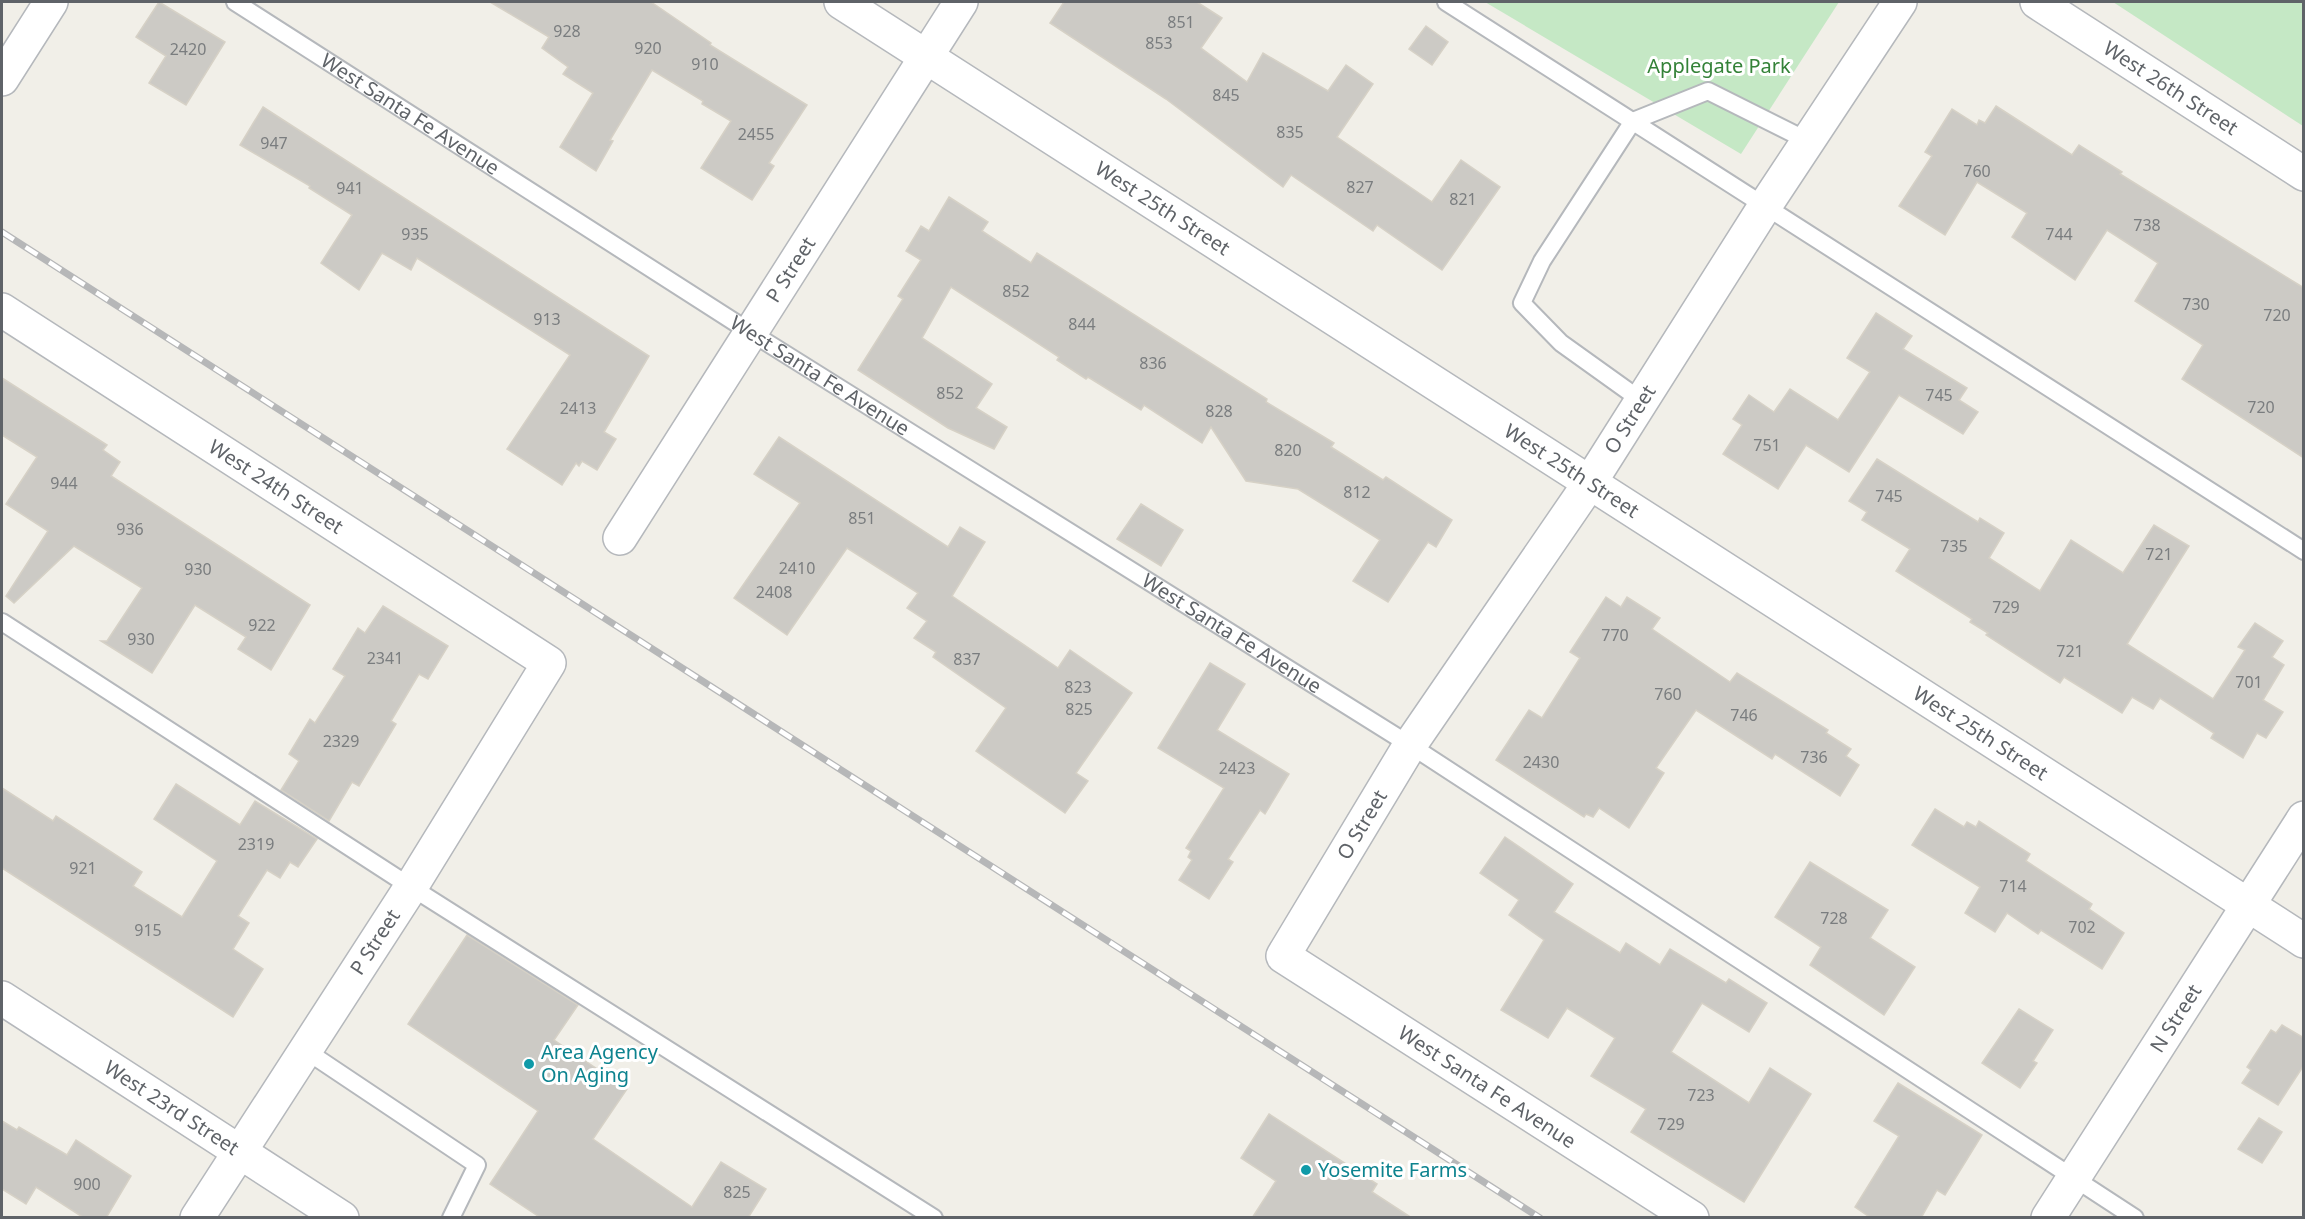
<svg xmlns="http://www.w3.org/2000/svg" width="2305" height="1219" viewBox="0 0 2305 1219" font-family="'Noto Sans',sans-serif">
<rect width="100%" height="100%" fill="#f1efe8"/>
<g fill="#c5e8c5">
<path d="M 1485,2 L 1839,2 L 1741,154 Z"/>
<path d="M 2113,2 L 2303,2 L 2303,126 Z"/>
</g>
<g fill="#cccac5" stroke="#d6d1c6" stroke-width="1.5">
<path d="M 159,2 L 225,42 L 186,105 L 149,83 L 166,56 L 136,37 Z"/>
<path d="M 490,2 L 651,2 L 711,43 L 710,45 L 807,105 L 769,163 L 774,166 L 752,200 L 701,168 L 731,121 L 702,104 L 703,101 L 652,70 L 610,140 L 613,141 L 596,171 L 560,147 L 593,93 L 563,74 L 568,67 L 542,48 L 549,37 Z"/>
<path d="M 1064,2 L 1197,2 L 1222,18 L 1201,48 L 1247,82 L 1263,53 L 1328,91 L 1346,65 L 1373,84 L 1337,137 L 1432,202 L 1461,160 L 1500,187 L 1442,270 L 1377,225 L 1373,231 L 1291,175 L 1283,187 L 1166,99 L 1050,23 Z"/>
<path d="M 1426,26 L 1448,42 L 1432,65 L 1409,49 Z"/>
<path d="M 1996,106 L 2072,155 L 2079,145 L 2122,172 L 2120,174 L 2304,288 L 2304,458 L 2182,379 L 2203,345 L 2135,301 L 2158,263 L 2107,230 L 2075,280 L 2012,237 L 2027,213 L 1977,182 L 1945,235 L 1899,206 L 1932,156 L 1925,152 L 1952,109 L 1977,125 L 1979,120 L 1985,123 Z"/>
<path d="M 263,107 L 649,356 L 604,432 L 616,439 L 597,470 L 582,461 L 579,466 L 576,463 L 562,485 L 507,449 L 570,355 L 417,258 L 411,270 L 382,253 L 359,290 L 321,263 L 352,215 L 309,188 L 310,186 L 240,145 Z"/>
<path d="M 949,197 L 988,222 L 982,231 L 1031,263 L 1037,253 L 1267,399 L 1266,402 L 1334,443 L 1331,447 L 1383,480 L 1386,477 L 1452,520 L 1436,547 L 1428,542 L 1388,602 L 1353,581 L 1380,540 L 1298,489 L 1246,481 L 1211,427 L 1202,443 L 1144,405 L 1141,410 L 1088,377 L 1086,379 L 1057,360 L 1059,357 L 951,287 L 922,338 L 992,384 L 976,408 L 1007,427 L 994,449 L 948,428 L 858,370 L 903,299 L 898,296 L 921,260 L 906,251 L 921,226 L 929,231 Z"/>
<path d="M 1876,313 L 1912,336 L 1903,349 L 1967,388 L 1959,400 L 1978,412 L 1963,434 L 1899,395 L 1849,472 L 1806,445 L 1778,489 L 1723,454 L 1742,425 L 1733,419 L 1749,395 L 1774,412 L 1790,389 L 1838,420 L 1870,372 L 1847,358 Z"/>
<path d="M 2,378 L 107,445 L 103,450 L 120,462 L 111,476 L 310,605 L 271,670 L 238,649 L 246,637 L 195,605 L 152,673 L 101,641 L 107,641 L 142,588 L 74,546 L 14,603 L 6,596 L 48,531 L 6,504 L 37,457 L 2,435 Z"/>
<path d="M 779,437 L 948,547 L 960,527 L 985,542 L 952,596 L 1058,668 L 1070,650 L 1132,693 L 1076,773 L 1088,781 L 1065,813 L 976,751 L 1006,708 L 933,657 L 936,652 L 914,638 L 927,621 L 907,608 L 918,593 L 847,548 L 787,635 L 734,598 L 800,503 L 754,474 Z"/>
<path d="M 1877,459 L 1978,522 L 1980,518 L 2004,533 L 1989,558 L 2040,591 L 2071,540 L 2123,573 L 2154,525 L 2189,546 L 2127,644 L 2213,699 L 2245,650 L 2238,647 L 2255,623 L 2283,641 L 2272,657 L 2284,665 L 2263,700 L 2283,712 L 2266,738 L 2257,733 L 2243,758 L 2211,738 L 2214,733 L 2160,698 L 2153,709 L 2132,697 L 2122,713 L 2064,677 L 2060,683 L 1986,635 L 1988,633 L 1970,622 L 1972,619 L 1896,571 L 1910,549 L 1862,520 L 1867,512 L 1849,501 Z"/>
<path d="M 1141,504 L 1183,530 L 1161,566 L 1117,539 Z"/>
<path d="M 1606,597 L 1621,607 L 1627,597 L 1660,618 L 1652,629 L 1730,682 L 1737,673 L 1828,730 L 1826,733 L 1851,749 L 1846,756 L 1859,765 L 1840,796 L 1775,754 L 1772,759 L 1696,710 L 1656,768 L 1664,773 L 1629,828 L 1599,808 L 1593,817 L 1586,814 L 1584,817 L 1496,760 L 1529,710 L 1542,718 L 1580,658 L 1570,652 Z"/>
<path d="M 383,606 L 448,646 L 428,679 L 419,674 L 391,721 L 396,724 L 359,786 L 352,782 L 329,821 L 281,790 L 299,761 L 289,754 L 310,719 L 315,723 L 345,676 L 333,669 L 358,628 L 365,633 Z"/>
<path d="M 1210,663 L 1245,684 L 1217,730 L 1289,774 L 1265,814 L 1260,810 L 1228,859 L 1233,862 L 1209,899 L 1179,880 L 1192,860 L 1188,857 L 1191,851 L 1186,848 L 1224,788 L 1158,748 Z"/>
<path d="M 176,784 L 240,825 L 255,801 L 317,839 L 298,867 L 290,862 L 280,878 L 267,870 L 238,916 L 249,923 L 233,949 L 263,969 L 233,1017 L 2,868 L 2,788 L 53,821 L 56,816 L 142,872 L 133,886 L 182,917 L 217,861 L 154,819 Z"/>
<path d="M 1935,809 L 1964,827 L 1967,822 L 1976,827 L 1979,821 L 2030,854 L 2026,861 L 2092,904 L 2089,909 L 2124,933 L 2102,969 L 2041,930 L 2038,934 L 2007,913 L 1995,932 L 1965,913 L 1980,887 L 1912,845 Z"/>
<path d="M 1505,837 L 1573,884 L 1554,912 L 1620,953 L 1626,943 L 1660,965 L 1670,949 L 1726,983 L 1729,979 L 1767,1003 L 1749,1032 L 1702,1003 L 1671,1052 L 1749,1103 L 1770,1068 L 1811,1094 L 1744,1202 L 1631,1132 L 1646,1109 L 1591,1076 L 1615,1038 L 1567,1008 L 1548,1038 L 1501,1010 L 1544,940 L 1509,915 L 1519,900 L 1480,873 Z"/>
<path d="M 1810,862 L 1888,910 L 1870,938 L 1915,967 L 1884,1015 L 1810,965 L 1821,947 L 1775,917 Z"/>
<path d="M 467,935 L 578,1005 L 554,1040 L 627,1089 L 593,1139 L 692,1207 L 721,1162 L 766,1189 L 748,1218 L 541,1218 L 490,1184 L 538,1111 L 408,1024 Z"/>
<path d="M 2019,1009 L 2053,1030 L 2033,1061 L 2037,1063 L 2020,1088 L 1982,1063 Z"/>
<path d="M 2282,1025 L 2304,1038 L 2304,1065 L 2278,1105 L 2242,1083 L 2251,1070 L 2247,1067 L 2271,1030 L 2276,1033 Z"/>
<path d="M 1898,1083 L 1982,1135 L 1945,1195 L 1937,1190 L 1921,1218 L 1871,1218 L 1855,1207 L 1899,1136 L 1874,1121 Z"/>
<path d="M 1269,1114 L 1377,1184 L 1372,1192 L 1412,1218 L 1252,1218 L 1276,1181 L 1241,1158 Z"/>
<path d="M 2259,1118 L 2282,1132 L 2262,1163 L 2238,1149 Z"/>
<path d="M 2,1121 L 17,1130 L 19,1127 L 67,1155 L 76,1140 L 131,1176 L 106,1218 L 84,1218 L 36,1187 L 26,1204 L 2,1189 Z"/>
</g>
<g fill="none" stroke-linecap="round" stroke-linejoin="round">
<defs>
<g id="lane">
<path id="s1" d="M 235,2 L 750,332 L 1410,745 L 2135,1218"/>
<path d="M 1446,2 L 2304,551"/>
<path d="M 1642,401 L 1561,343 L 1522,303 L 1542,261 L 1633,121 L 1708,91 L 1808,141"/>
<path d="M 2,622 L 411,887 L 934,1218"/>
<path d="M 305,1050 L 477,1165 L 451,1218"/>
</g>
<g id="street">
<path id="s2" d="M 841,2 L 2304,941"/>
<path id="s3" d="M 2037,2 L 2304,174"/>
<path d="M 2,79 L 51,2"/>
<path id="s4" d="M 2,310 L 549,663 L 411,887 L 197,1218"/>
<path id="s5" d="M 620,538 L 961,2"/>
<path id="s6" d="M 2,998 L 342,1218"/>
<path id="s7" d="M 1692,1218 L 1283,956 L 1410,745 L 1589,484 L 1765,206 L 1900,2"/>
<path id="s8" d="M 2048,1218 L 2304,818"/>
</g>
</defs>
<use href="#lane" stroke="#b5b8bc" stroke-width="20"/>
<use href="#street" stroke="#b5b8bc" stroke-width="36"/>
<use href="#lane" stroke="#fff" stroke-width="16"/>
<use href="#street" stroke="#fff" stroke-width="33"/>
<defs>
<path id="rail" d="M 2,232 L 1540,1218"/>
</defs>
<use href="#rail" stroke="#b6b7b8" stroke-width="7"/>
<use href="#rail" stroke="#fff" stroke-width="4.5" stroke-dasharray="14" stroke-linecap="butt"/>
</g>
<g fill="#0f9aa8" stroke="#fff" stroke-width="2">
<circle cx="529" cy="1064" r="6"/>
<circle cx="1306" cy="1170" r="6"/>
</g>
<g text-anchor="middle" stroke-width="6" stroke-linejoin="round" paint-order="stroke">
<g font-size="16" fill="#7a7d7f">
<text x="1181" y="28">851</text>
<text x="567" y="37">928</text>
<text x="1159" y="49">853</text>
<text x="648" y="54">920</text>
<text x="188" y="55">2420</text>
<text x="705" y="70">910</text>
<text x="1226" y="101">845</text>
<text x="1290" y="138">835</text>
<text x="756" y="140">2455</text>
<text x="274" y="149">947</text>
<text x="1977" y="177">760</text>
<text x="1360" y="193">827</text>
<text x="350" y="194">941</text>
<text x="1463" y="205">821</text>
<text x="2147" y="231">738</text>
<text x="415" y="240">935</text>
<text x="2059" y="240">744</text>
<text x="1016" y="297">852</text>
<text x="2196" y="310">730</text>
<text x="2277" y="321">720</text>
<text x="547" y="325">913</text>
<text x="1082" y="330">844</text>
<text x="1153" y="369">836</text>
<text x="950" y="399">852</text>
<text x="1939" y="401">745</text>
<text x="2261" y="413">720</text>
<text x="578" y="414">2413</text>
<text x="1219" y="417">828</text>
<text x="1767" y="451">751</text>
<text x="1288" y="456">820</text>
<text x="64" y="489">944</text>
<text x="1357" y="498">812</text>
<text x="1889" y="502">745</text>
<text x="862" y="524">851</text>
<text x="130" y="535">936</text>
<text x="1954" y="552">735</text>
<text x="2159" y="560">721</text>
<text x="797" y="574">2410</text>
<text x="198" y="575">930</text>
<text x="774" y="598">2408</text>
<text x="2006" y="613">729</text>
<text x="262" y="631">922</text>
<text x="1615" y="641">770</text>
<text x="141" y="645">930</text>
<text x="2070" y="657">721</text>
<text x="385" y="664">2341</text>
<text x="967" y="665">837</text>
<text x="2249" y="688">701</text>
<text x="1078" y="693">823</text>
<text x="1668" y="700">760</text>
<text x="1079" y="715">825</text>
<text x="1744" y="721">746</text>
<text x="341" y="747">2329</text>
<text x="1814" y="763">736</text>
<text x="1541" y="768">2430</text>
<text x="1237" y="774">2423</text>
<text x="256" y="850">2319</text>
<text x="83" y="874">921</text>
<text x="2013" y="892">714</text>
<text x="1834" y="924">728</text>
<text x="2082" y="933">702</text>
<text x="148" y="936">915</text>
<text x="1701" y="1101">723</text>
<text x="1671" y="1130">729</text>
<text x="87" y="1190">900</text>
<text x="737" y="1198">825</text>
</g>
<g font-size="20" fill="#348238" stroke="#fff">
<text x="1719" y="73">Applegate Park</text>
</g>
<g font-size="20" fill="#5f6368" stroke="#fff">
<text dy="7" stroke="none"><textPath href="#s3" startOffset="159">West 26th Street</textPath></text>
<text dy="7" stroke="none"><textPath href="#s1" startOffset="208">West Santa Fe Avenue</textPath></text>
<text dy="7" stroke="none"><textPath href="#s2" startOffset="382">West 25th Street</textPath></text>
<text dy="7" stroke="none"><textPath href="#s5" startOffset="318">P Street</textPath></text>
<text dy="7" stroke="none"><textPath href="#s1" startOffset="694">West Santa Fe Avenue</textPath></text>
<text dy="7" stroke="none"><textPath href="#s7" startOffset="1125">O Street</textPath></text>
<text dy="7" stroke="none"><textPath href="#s2" startOffset="868">West 25th Street</textPath></text>
<text dy="7" stroke="none"><textPath href="#s4" startOffset="326">West 24th Street</textPath></text>
<text dy="7" stroke="none"><textPath href="#s1" startOffset="1180">West Santa Fe Avenue</textPath></text>
<text dy="7" stroke="none"><textPath href="#s2" startOffset="1354">West 25th Street</textPath></text>
<text dy="7" stroke="none"><textPath href="#s7" startOffset="639">O Street</textPath></text>
<text transform="translate(375 942) rotate(-57)" y="7">P Street</text>
<text dy="7" stroke="none"><textPath href="#s8" startOffset="237">N Street</textPath></text>
<text transform="translate(1487 1087) rotate(33)" y="7">West Santa Fe Avenue</text>
<text dy="7" stroke="none"><textPath href="#s6" startOffset="202">West 23rd Street</textPath></text>
</g>
<g font-size="20" fill="#0d838f" stroke="#fff" text-anchor="start">
<text x="541" y="1059">Area Agency<tspan x="541" dy="23">On Aging</tspan></text>
<text x="1318" y="1177">Yosemite Farms</text>
</g>
</g>
<rect width="2305" height="1219" fill="none" stroke="#5f6368" stroke-width="6"/>
</svg>
